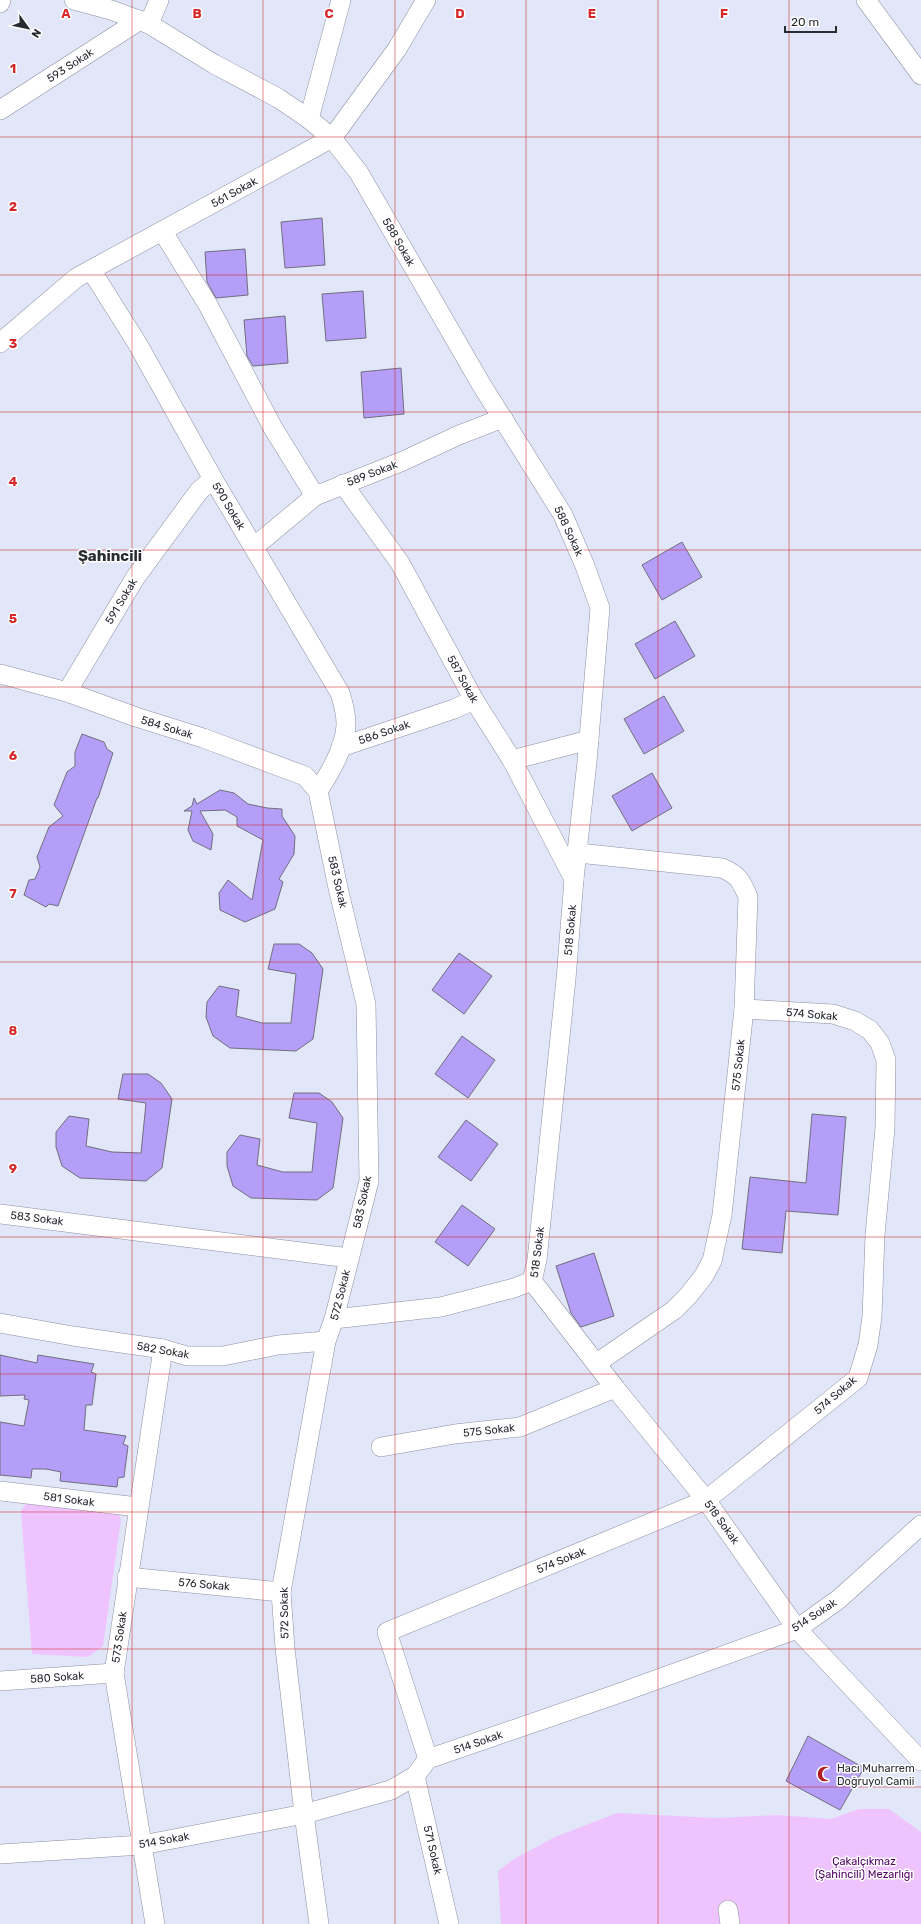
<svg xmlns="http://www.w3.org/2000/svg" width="921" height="1924" viewBox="0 0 921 1924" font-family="Rubik,sans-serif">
<rect width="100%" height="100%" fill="#e1e6f9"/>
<g fill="#efc4fe">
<path d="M 26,1503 L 118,1511 L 121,1520 L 103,1646 L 88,1657 L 32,1654 L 21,1511 Z"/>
<path d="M 859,1809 L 889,1809 L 921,1832 L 921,1924 L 501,1924 L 498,1871 L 514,1859 L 555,1837 L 617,1813 L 716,1818 L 777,1815 L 831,1819 Z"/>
</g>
<g fill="#b49ef7" stroke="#716e7e">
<path d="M 322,218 L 325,265 L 285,268 L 281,222 Z"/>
<path d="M 245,249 L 248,295 L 216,298 L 207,282 L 205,252 Z"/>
<path d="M 363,291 L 366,338 L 326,341 L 322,294 Z"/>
<path d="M 285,316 L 288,363 L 253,366 L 247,356 L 244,320 Z"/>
<path d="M 401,368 L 404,414 L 364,418 L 361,372 Z"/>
<path d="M 682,542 L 702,577 L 662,600 L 642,565 Z"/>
<path d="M 675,621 L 695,656 L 655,679 L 635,644 Z"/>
<path d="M 664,696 L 684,731 L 644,754 L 624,719 Z"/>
<path d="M 82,734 L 104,742 L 107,749 L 113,753 L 98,798 L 97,798 L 58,906 L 49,904 L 46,907 L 24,895 L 29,880 L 35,879 L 40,867 L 37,857 L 49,827 L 63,816 L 54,805 L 67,772 L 75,766 L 75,752 Z"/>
<path d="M 652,773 L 672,808 L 632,831 L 612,796 Z"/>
<path d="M 220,790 L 234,793 L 248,804 L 267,808 L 282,809 L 282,816 L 295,836 L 294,854 L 279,879 L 283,882 L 275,909 L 245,922 L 220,910 L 219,893 L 228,880 L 252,900 L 263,840 L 237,826 L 237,817 L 225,810 L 200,811 L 213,834 L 211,850 L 193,841 L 188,830 L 192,811 L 184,811 L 192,806 L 194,798 L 197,804 Z"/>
<path d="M 274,944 L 299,944 L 312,953 L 323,969 L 313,1039 L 296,1051 L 230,1048 L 213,1036 L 206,1017 L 207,1002 L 219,986 L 239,990 L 236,1016 L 262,1023 L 291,1023 L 296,974 L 268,969 Z"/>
<path d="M 459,953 L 492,976 L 464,1014 L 432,990 Z"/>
<path d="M 462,1036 L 495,1060 L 468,1098 L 435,1074 Z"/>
<path d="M 123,1074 L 148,1074 L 161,1083 L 172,1099 L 162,1168 L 146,1181 L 80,1178 L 62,1166 L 56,1147 L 56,1132 L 69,1116 L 89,1119 L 86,1146 L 112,1152 L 141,1153 L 146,1103 L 118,1099 Z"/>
<path d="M 294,1093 L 319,1093 L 332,1102 L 343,1118 L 333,1188 L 317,1200 L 251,1198 L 233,1186 L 227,1166 L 227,1152 L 240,1135 L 260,1139 L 257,1165 L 283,1172 L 312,1172 L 317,1123 L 289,1118 Z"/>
<path d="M 812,1114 L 846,1117 L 838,1215 L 786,1211 L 782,1253 L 742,1249 L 750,1177 L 806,1183 Z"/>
<path d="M 466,1120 L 498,1144 L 471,1181 L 438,1157 Z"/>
<path d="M 462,1205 L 495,1229 L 468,1266 L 435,1242 Z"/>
<path d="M 594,1253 L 614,1316 L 581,1327 L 571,1313 L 556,1266 Z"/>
<path d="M 0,1355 L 37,1363 L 38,1355 L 94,1364 L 91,1372 L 96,1374 L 92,1405 L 86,1405 L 84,1430 L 126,1436 L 123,1444 L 128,1446 L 124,1477 L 118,1478 L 117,1487 L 60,1481 L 61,1472 L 46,1469 L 32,1469 L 31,1478 L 0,1475 L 0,1422 L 24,1426 L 29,1400 L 24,1399 L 25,1395 L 0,1396 Z"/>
<path d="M 808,1736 L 864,1768 L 840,1810 L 786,1781 Z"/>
</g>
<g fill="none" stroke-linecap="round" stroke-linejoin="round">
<defs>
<g id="minor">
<path d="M 74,0 L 111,10 L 149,24 L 214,64 L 278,98 L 309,119 L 332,138 L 359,173 L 481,384 L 563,515 L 585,566 L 600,608 L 587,762 L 574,879 L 566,979 L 537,1260 L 532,1281 L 615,1388 L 706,1500 L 797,1629 L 921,1761"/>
<path d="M 866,0 L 921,75"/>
<path d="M 0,3 L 1,0"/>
<path d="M 149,24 L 159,0"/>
<path d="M 0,110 L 140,20"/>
<path d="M 309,119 L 341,0"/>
<path d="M 163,232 L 208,305 L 273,428 L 315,496"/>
<path d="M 91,270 L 137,343 L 213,479 L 340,693 C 343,703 346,712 346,723 C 346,745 330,773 318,791"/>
<path d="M 0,343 L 76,278 L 332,138 L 397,49 L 426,0"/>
<path d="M 343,484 L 400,563 L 474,700 L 512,760 L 574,879"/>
<path d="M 254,547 L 315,496 L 403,461 L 459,435 L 503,418"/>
<path d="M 0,674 L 67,692 L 136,717 L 203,738 L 305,776 L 318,791 L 338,888 L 366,1004 L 369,1181 L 334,1319 L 326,1341 L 281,1592 L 285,1648 L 304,1814 L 319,1924"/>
<path d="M 67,692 L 135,578 L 199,491 L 213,479"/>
<path d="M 341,747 L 454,709 L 474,700"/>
<path d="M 512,760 L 589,740"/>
<path d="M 578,853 L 722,868 C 738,875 741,880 748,897 L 744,1009 L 722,1215 L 712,1261 L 703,1277 L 688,1296 L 674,1310 L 597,1363"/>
<path d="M 0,1214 L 349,1258"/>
<path d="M 334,1319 L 441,1307 L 514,1288 L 532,1281"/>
<path d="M 0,1323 L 73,1336 L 163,1349 L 187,1356 L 223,1356 L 278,1345 L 326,1341"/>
<path d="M 381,1447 L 455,1434 L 520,1427 L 615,1388"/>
<path d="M 0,1491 L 138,1507"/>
<path d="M 127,1577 L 281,1592"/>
<path d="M 0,1681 L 114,1673"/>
<path d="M 428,1759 L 387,1632 L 706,1500 L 858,1378 L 868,1345 L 872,1317 L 875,1235 L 885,1128 L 886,1060 L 880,1043 L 870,1030 L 855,1021 L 833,1014 L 744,1009"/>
<path d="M 415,1776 L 449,1924"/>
<path d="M 0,1854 L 142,1845 L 304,1814 L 391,1790 L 415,1776 L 428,1759 L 614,1695 L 797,1629 L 839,1599 L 921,1525"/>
<path d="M 728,1910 L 730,1924"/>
<path d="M 155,1924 L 114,1673 L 163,1349"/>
</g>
</defs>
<use href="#minor" stroke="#8b90a1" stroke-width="20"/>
<use href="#minor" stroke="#fff" stroke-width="19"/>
</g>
<path fill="none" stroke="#d62828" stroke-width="1" stroke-opacity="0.55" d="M 132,0 L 132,1924M 263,0 L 263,1924M 395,0 L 395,1924M 526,0 L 526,1924M 658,0 L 658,1924M 789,0 L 789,1924M 0,137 L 921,137M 0,275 L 921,275M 0,412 L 921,412M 0,550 L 921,550M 0,687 L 921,687M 0,825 L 921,825M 0,962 L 921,962M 0,1099 L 921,1099M 0,1237 L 921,1237M 0,1374 L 921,1374M 0,1512 L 921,1512M 0,1649 L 921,1649M 0,1787 L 921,1787"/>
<defs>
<symbol id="mosque-bare" viewBox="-9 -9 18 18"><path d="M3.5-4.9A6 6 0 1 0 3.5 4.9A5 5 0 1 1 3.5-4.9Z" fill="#b01e27" stroke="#fff" stroke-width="2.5" paint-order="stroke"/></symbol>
</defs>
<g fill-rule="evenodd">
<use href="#mosque-bare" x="814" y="1763" width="22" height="22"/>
</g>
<g text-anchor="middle" stroke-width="3" stroke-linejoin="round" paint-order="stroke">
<g font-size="11" fill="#292b32" stroke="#fff">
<text transform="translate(70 65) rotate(-33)" y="4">593 Sokak</text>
<text transform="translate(234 192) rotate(-29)" y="4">561 Sokak</text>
<text transform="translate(399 242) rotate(60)" y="4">588 Sokak</text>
<text transform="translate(372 473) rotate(-21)" y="4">589 Sokak</text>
<text transform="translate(229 506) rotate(59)" y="4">590 Sokak</text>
<text transform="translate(569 531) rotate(65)" y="4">588 Sokak</text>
<text transform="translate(121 601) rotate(-59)" y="4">591 Sokak</text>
<text transform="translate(463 679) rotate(61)" y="4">587 Sokak</text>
<text transform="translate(167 727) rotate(17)" y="4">584 Sokak</text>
<text transform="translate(384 732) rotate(-19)" y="4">586 Sokak</text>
<text transform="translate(338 882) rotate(77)" y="4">583 Sokak</text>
<text transform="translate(570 930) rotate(-85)" y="4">518 Sokak</text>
<text transform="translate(812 1014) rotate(5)" y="4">574 Sokak</text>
<text transform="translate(738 1065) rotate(-84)" y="4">575 Sokak</text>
<text transform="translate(362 1202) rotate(-78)" y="4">583 Sokak</text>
<text transform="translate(37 1218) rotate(7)" y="4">583 Sokak</text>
<text transform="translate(537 1252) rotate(-83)" y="4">518 Sokak</text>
<text transform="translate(340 1295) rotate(-76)" y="4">572 Sokak</text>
<text transform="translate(163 1350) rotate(10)" y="4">582 Sokak</text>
<text transform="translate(835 1395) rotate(-41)" y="4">574 Sokak</text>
<text transform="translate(489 1430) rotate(-6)" y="4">575 Sokak</text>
<text transform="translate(69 1499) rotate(7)" y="4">581 Sokak</text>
<text transform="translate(722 1522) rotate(54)" y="4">518 Sokak</text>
<text transform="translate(561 1560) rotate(-22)" y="4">574 Sokak</text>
<text transform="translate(204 1584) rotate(5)" y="4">576 Sokak</text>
<text transform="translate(284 1613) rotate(-91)" y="4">572 Sokak</text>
<text transform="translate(814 1615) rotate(-33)" y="4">514 Sokak</text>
<text transform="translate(119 1637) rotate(-82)" y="4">573 Sokak</text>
<text transform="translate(57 1677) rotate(-4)" y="4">580 Sokak</text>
<text transform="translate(478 1742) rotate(-19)" y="4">514 Sokak</text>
<text transform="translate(164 1840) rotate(-10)" y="4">514 Sokak</text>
<text transform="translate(433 1850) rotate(77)" y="4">571 Sokak</text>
</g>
<g font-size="11" fill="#292b32" stroke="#fff" text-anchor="start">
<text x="837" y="1772">Hacı Muharrem<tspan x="837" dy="13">Doğruyol Camii</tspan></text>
</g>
<g font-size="11" fill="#500065" stroke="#fff">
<text x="864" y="1865">Çakalçıkmaz<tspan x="864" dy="13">(Şahincili) Mezarlığı</tspan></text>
</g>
<g font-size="15" font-weight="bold" fill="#292b32" stroke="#fff">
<text x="110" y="561">Şahincili</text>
</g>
</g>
<g font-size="13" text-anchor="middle" font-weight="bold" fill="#d62828" stroke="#fff" stroke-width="3" stroke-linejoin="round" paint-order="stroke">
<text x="66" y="18">A</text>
<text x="197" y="18">B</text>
<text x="329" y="18">C</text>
<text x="460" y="18">D</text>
<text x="592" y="18">E</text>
<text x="724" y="18">F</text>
<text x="13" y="73">1</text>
<text x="13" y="211">2</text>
<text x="13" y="348">3</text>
<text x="13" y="486">4</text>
<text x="13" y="623">5</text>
<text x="13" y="760">6</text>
<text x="13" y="898">7</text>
<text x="13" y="1035">8</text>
<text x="13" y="1173">9</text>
</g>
<g transform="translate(28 28) rotate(123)" stroke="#ffffff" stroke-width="3" paint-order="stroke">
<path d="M0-3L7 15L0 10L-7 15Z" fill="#292b32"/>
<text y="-6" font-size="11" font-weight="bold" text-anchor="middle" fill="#292b32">N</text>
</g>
<path d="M785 26v6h51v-6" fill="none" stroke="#292b32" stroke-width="2"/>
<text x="791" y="26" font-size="12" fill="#292b32" stroke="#ffffff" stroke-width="3" paint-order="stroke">20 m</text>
</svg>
